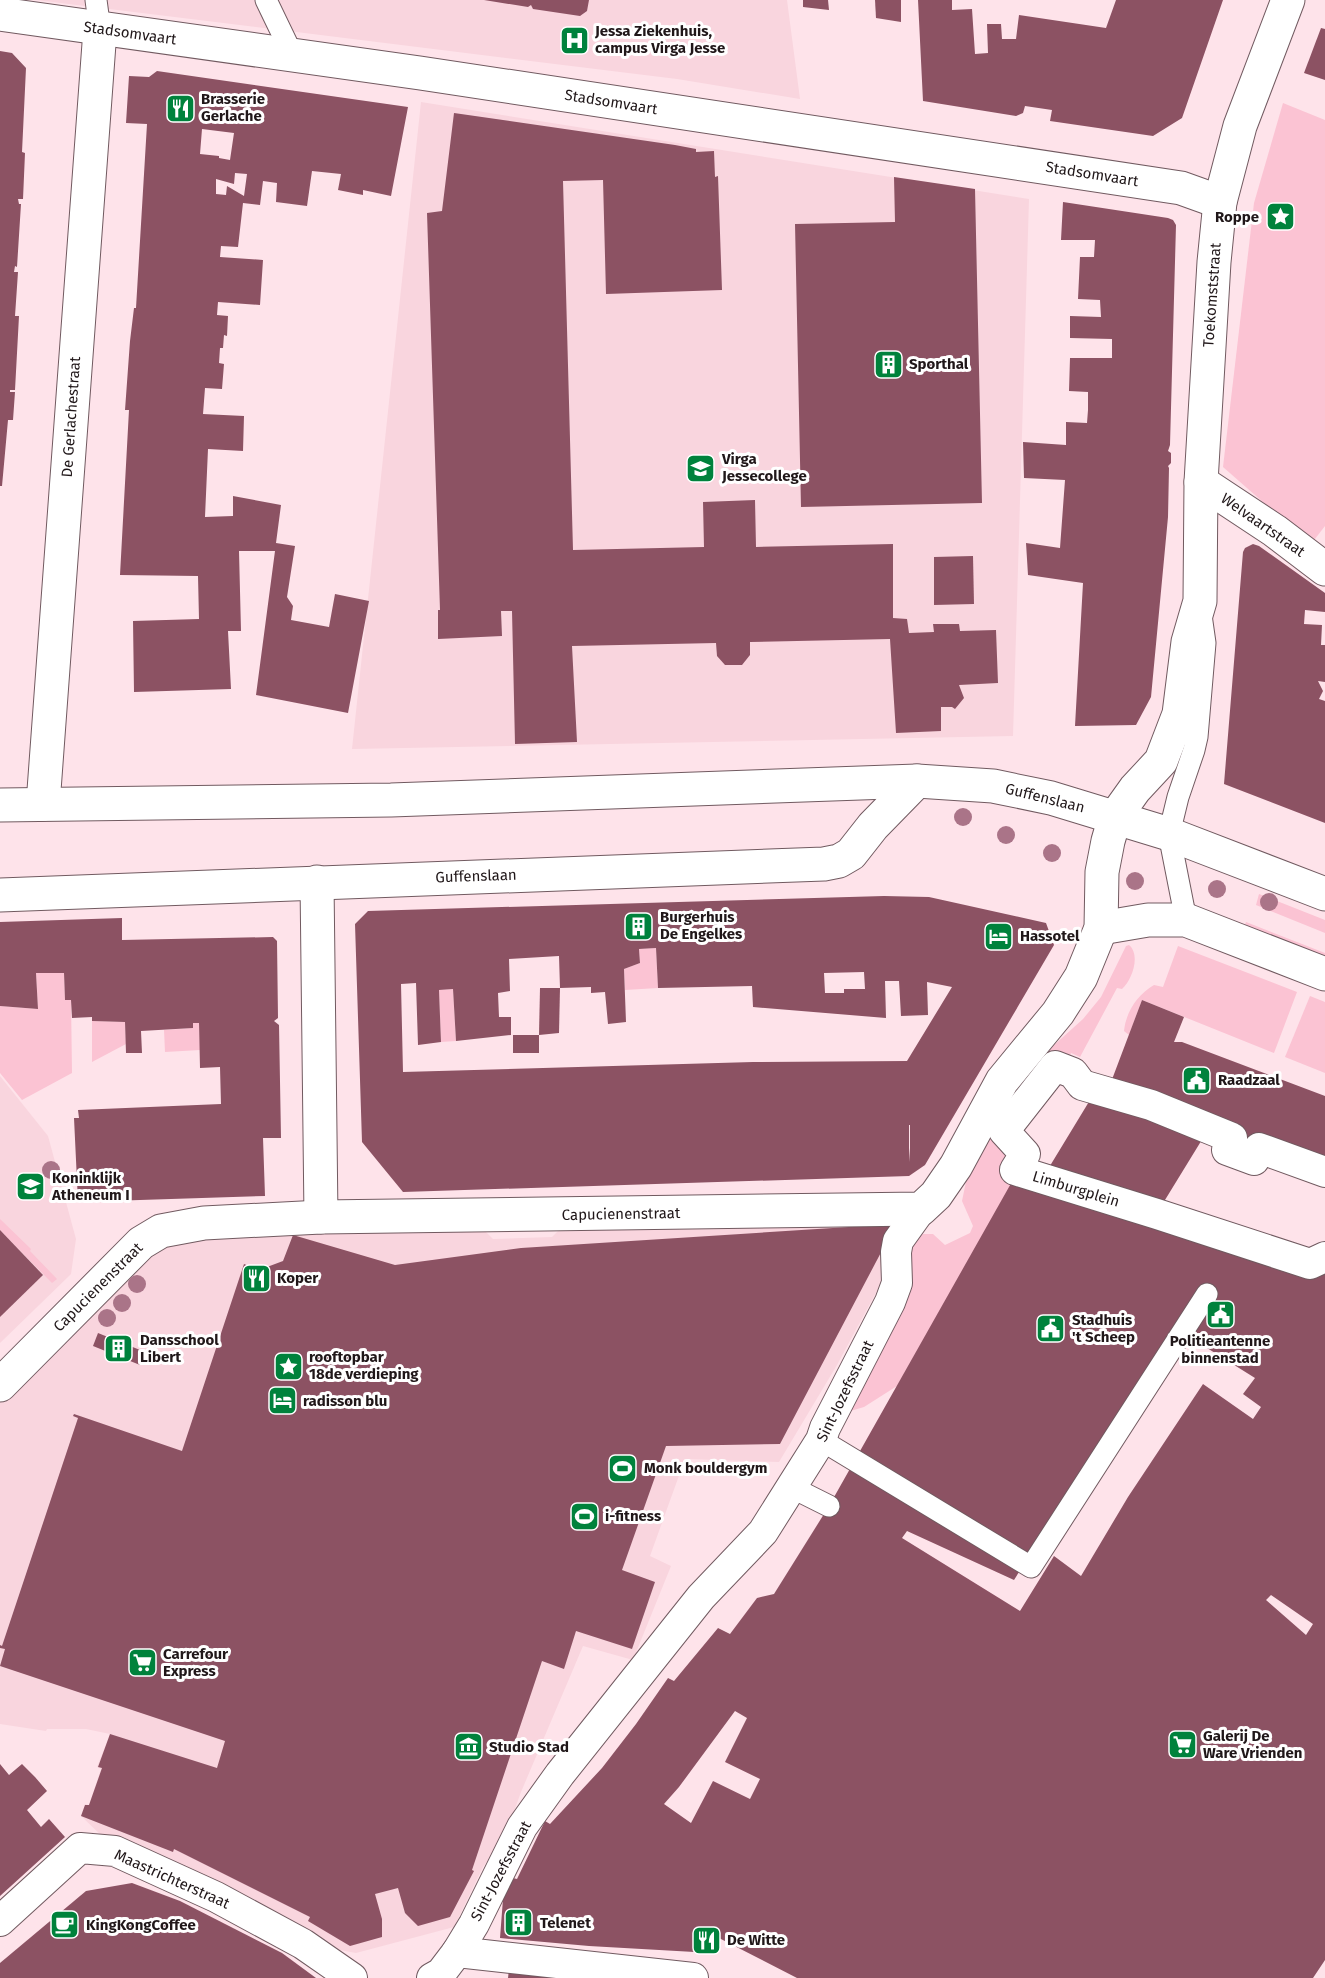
<svg xmlns="http://www.w3.org/2000/svg" width="1325" height="1978" viewBox="0 0 1325 1978" font-family="'Fira Sans',sans-serif">
<rect width="100%" height="100%" fill="#fee3ea"/>
<g fill="#f9d5de">
<path d="M 36,0 L 787,0 L 800,99 L 677,79 Z"/>
<path d="M 421,102 L 1029,199 L 1013,736 L 352,749 Z"/>
<path d="M 0,1076 L 48,1136 L 76,1239 L 71,1274 L 0,1343 Z"/>
<path d="M 884,1219 L 884,1271 L 880,1285 L 837,1365 L 779,1462 L 685,1459 L 650,1556 L 671,1566 L 633,1660 L 583,1646 L 521,1792 L 505,1836 L 483,1867 L 454,1927 L 356,1953 L 334,1949 L 282,1915 L 202,1874 L 104,1838 L 81,1816 L 85,1804 L 89,1805 L 101,1769 L 97,1767 L 110,1734 L 86,1729 L 47,1729 L 46,1731 L 0,1724 L 0,1396 L 143,1250 L 182,1233 L 485,1231 L 493,1239 L 552,1237 L 564,1225 Z"/>
</g>
<g fill="#fbc3d3">
<path d="M 1283,103 L 1325,120 L 1325,526 L 1311,544 L 1223,467 L 1254,203 Z"/>
<path d="M 1259,894 L 1325,920 L 1325,933 L 1256,905 Z"/>
<path d="M 1246,922 L 1325,953 L 1325,963 L 1243,930 Z"/>
<path d="M 1129,945 C 1141,955 1132,980 1122,989 L 1117,988 L 1080,1057 L 1071,1053 L 1064,1070 L 1004,1131 L 1019,1171 L 897,1386 L 864,1407 L 847,1412 L 915,1239 L 923,1234 L 933,1234 L 945,1245 L 970,1233 L 973,1226 L 962,1201 L 969,1167 L 1022,1074 L 1083,1019 L 1101,997 L 1126,946 Z"/>
<path d="M 1178,946 L 1297,992 L 1274,1053 L 1142,1000 L 1129,1035 L 1124,1031 C 1126,1012 1137,995 1154,985 L 1163,987 Z"/>
<path d="M 656,948 L 658,988 L 625,990 L 624,969 L 640,963 L 639,949 Z"/>
<path d="M 36,973 L 64,973 L 65,1000 L 71,1000 L 72,1073 L 22,1100 L 0,1073 L 0,1006 L 38,1009 Z"/>
<path d="M 453,989 L 456,1041 L 441,1042 L 439,990 Z"/>
<path d="M 1310,996 L 1325,1002 L 1325,1073 L 1285,1057 Z"/>
<path d="M 92,1021 L 125,1022 L 126,1044 L 92,1062 Z"/>
<path d="M 193,1023 L 199,1023 L 200,1050 L 165,1052 L 164,1030 L 193,1028 Z"/>
<path d="M 0,1219 L 31,1249 L 30,1251 L 57,1279 L 52,1283 L 0,1230 Z"/>
</g>
<g fill="#8c5263" fill-rule="evenodd">
<path d="M 484,0 L 589,0 L 587,11 L 580,16 L 533,9 L 531,5 L 528,7 Z"/>
<path d="M 803,0 L 828,0 L 829,10 L 803,7 Z"/>
<path d="M 875,0 L 901,0 L 901,22 L 876,18 Z"/>
<path d="M 918,0 L 952,0 L 952,10 L 972,9 L 975,54 L 988,53 L 987,24 L 1001,24 L 1002,39 L 1016,39 L 1019,15 L 1106,28 L 1116,0 L 1223,0 L 1182,118 L 1153,136 L 1050,121 L 1052,110 L 1025,106 L 1023,113 L 1016,116 L 923,101 Z"/>
<path d="M 1321,28 L 1325,29 L 1325,80 L 1304,73 Z"/>
<path d="M 0,51 L 12,53 L 26,68 L 22,152 L 25,153 L 23,199 L 18,199 L 19,204 L 21,204 L 17,267 L 15,266 L 14,272 L 18,272 L 15,316 L 19,316 L 15,390 L 10,390 L 10,392 L 15,392 L 13,420 L 8,420 L 2,486 L 0,486 Z"/>
<path d="M 157,71 L 408,107 L 391,196 L 363,190 L 363,195 L 338,190 L 341,174 L 312,171 L 307,206 L 276,202 L 277,183 L 263,181 L 260,205 L 243,203 L 238,247 L 221,246 L 220,257 L 263,260 L 260,305 L 218,302 L 217,315 L 228,316 L 227,336 L 224,335 L 223,348 L 220,348 L 219,363 L 224,364 L 222,389 L 205,388 L 203,414 L 244,416 L 243,451 L 208,449 L 205,517 L 233,516 L 233,496 L 281,505 L 276,543 L 295,546 L 287,597 L 293,606 L 291,620 L 329,627 L 335,594 L 369,601 L 348,713 L 256,695 L 275,551 L 239,551 L 241,631 L 228,631 L 231,689 L 134,692 L 133,621 L 199,619 L 198,576 L 120,575 L 129,410 L 125,410 L 130,341 L 134,308 L 136,308 L 147,124 L 126,123 L 129,76 L 149,77 ZM 202,129 L 234,133 L 230,160 L 219,158 L 219,156 L 200,154 ZM 235,173 L 247,174 L 244,196 L 227,186 L 226,195 L 216,194 L 216,179 L 234,184 Z"/>
<path d="M 454,113 L 675,145 L 696,149 L 696,152 L 714,151 L 715,177 L 718,176 L 722,290 L 606,294 L 603,180 L 563,181 L 573,550 L 704,547 L 703,502 L 755,500 L 756,547 L 893,544 L 893,618 L 907,619 L 909,633 L 934,632 L 933,624 L 959,624 L 960,631 L 996,630 L 998,683 L 959,685 L 964,698 L 955,709 L 952,707 L 941,707 L 941,731 L 896,733 L 890,639 L 750,642 L 750,655 L 742,665 L 725,665 L 717,656 L 716,643 L 572,646 L 577,742 L 515,744 L 512,611 L 501,611 L 502,636 L 438,639 L 438,610 L 440,610 L 427,213 L 442,211 Z"/>
<path d="M 894,177 L 975,189 L 982,503 L 801,507 L 795,224 L 895,222 Z"/>
<path d="M 1063,202 L 1168,218 L 1173,220 L 1176,225 L 1170,445 L 1168,451 L 1171,453 L 1171,463 L 1168,466 L 1169,468 L 1168,517 L 1151,697 L 1136,725 L 1075,726 L 1083,583 L 1028,575 L 1026,543 L 1060,548 L 1065,480 L 1024,478 L 1023,442 L 1066,445 L 1066,422 L 1087,423 L 1088,410 L 1088,392 L 1069,391 L 1070,358 L 1112,358 L 1112,339 L 1070,338 L 1070,316 L 1101,317 L 1100,300 L 1078,299 L 1080,257 L 1094,257 L 1095,240 L 1061,240 Z"/>
<path d="M 1253,544 L 1259,546 L 1325,593 L 1325,612 L 1305,610 L 1304,624 L 1322,625 L 1321,645 L 1325,645 L 1325,682 L 1318,681 L 1323,691 L 1319,699 L 1325,701 L 1325,823 L 1224,784 L 1243,552 L 1245,548 Z"/>
<path d="M 973,556 L 974,604 L 934,605 L 934,557 Z"/>
<path d="M 884,896 L 929,897 L 1046,923 L 1054,945 L 925,1165 L 909,1176 L 403,1192 L 362,1142 L 355,924 L 368,911 ZM 656,948 L 658,988 L 752,986 L 753,1007 L 886,1018 L 885,981 L 899,981 L 901,1016 L 928,1015 L 927,982 L 952,987 L 907,1061 L 753,1062 L 403,1072 L 401,984 L 416,983 L 418,1045 L 441,1042 L 439,990 L 453,989 L 456,1041 L 511,1035 L 511,1017 L 499,1017 L 498,993 L 510,991 L 509,959 L 559,956 L 560,988 L 591,987 L 591,993 L 605,992 L 608,1024 L 626,1022 L 624,969 L 640,963 L 639,949 ZM 864,972 L 865,989 L 844,989 L 844,993 L 825,993 L 824,973 ZM 909,1125 L 910,1125 L 910,1162 L 909,1148 Z"/>
<path d="M 122,918 L 122,940 L 273,937 L 277,941 L 278,1018 L 274,1021 L 279,1025 L 281,1138 L 263,1138 L 265,1196 L 78,1202 L 74,1118 L 79,1118 L 78,1110 L 221,1104 L 220,1067 L 200,1068 L 199,1023 L 193,1023 L 193,1028 L 141,1031 L 142,1053 L 126,1053 L 125,1022 L 92,1021 L 92,1017 L 72,1018 L 71,1000 L 65,1000 L 64,973 L 36,973 L 38,1009 L 0,1006 L 0,922 Z"/>
<path d="M 540,988 L 560,988 L 559,1033 L 539,1035 Z"/>
<path d="M 1142,1000 L 1184,1017 L 1174,1042 L 1182,1042 L 1325,1096 L 1325,1172 L 1105,1098 Z"/>
<rect x="513" y="1035" width="26" height="18"/>
<path d="M 1104,1077 L 1203,1138 L 1157,1213 L 1325,1258 L 1325,1960 L 1313,1978 L 797,1978 L 717,1937 L 712,1953 L 589,1946 L 500,1938 L 503,1899 L 513,1878 L 517,1879 L 545,1821 L 550,1824 L 602,1768 L 636,1724 L 668,1678 L 674,1681 L 718,1628 L 730,1634 L 757,1598 L 774,1594 L 829,1506 L 1018,1171 L 1042,1179 ZM 1198,1288 L 1215,1299 L 1191,1338 L 1255,1378 L 1243,1394 L 1261,1407 L 1253,1419 L 1203,1384 L 1128,1497 L 1081,1576 L 1054,1556 L 1020,1611 L 902,1538 L 907,1531 L 1014,1580 ZM 1271,1595 L 1313,1624 L 1306,1635 L 1266,1600 ZM 735,1711 L 747,1718 L 725,1762 L 760,1779 L 750,1799 L 713,1781 L 691,1823 L 664,1804 L 679,1787 Z"/>
<path d="M 896,1224 L 780,1444 L 666,1446 L 622,1570 L 655,1582 L 632,1649 L 576,1631 L 564,1669 L 542,1661 L 472,1870 L 474,1871 L 450,1917 L 418,1926 L 405,1913 L 398,1888 L 375,1894 L 382,1919 L 382,1937 L 350,1946 L 308,1921 L 310,1917 L 174,1849 L 173,1852 L 81,1816 L 85,1805 L 89,1805 L 102,1768 L 98,1767 L 110,1734 L 217,1768 L 225,1741 L 0,1666 L 5,1649 L 0,1648 L 0,1645 L 2,1646 L 78,1418 L 73,1416 L 74,1414 L 182,1451 L 244,1264 L 259,1270 L 283,1261 L 293,1235 L 395,1265 L 521,1248 Z"/>
<path d="M 0,1230 L 43,1275 L 0,1317 Z"/>
<path d="M 98,1333 L 145,1352 L 140,1365 L 93,1346 Z"/>
<path d="M 0,1764 L 9,1775 L 22,1764 L 35,1777 L 47,1791 L 27,1810 L 41,1827 L 49,1819 L 65,1837 L 0,1896 Z"/>
<path d="M 132,1883 L 180,1901 L 282,1953 L 316,1978 L 0,1978 L 0,1963 L 86,1891 Z"/>
<path d="M 509,1969 L 574,1978 L 508,1978 Z"/>
</g>
<g fill="none" stroke-linecap="round" stroke-linejoin="round">
<defs>
<g id="service">
<path d="M 96,0 L 100,30"/>
<path d="M 266,0 L 293,56"/>
<path d="M 1186,920 L 1169,834 L 1178,797 L 1194,750 L 1197,737 L 1205,643 L 1201,615"/>
<path d="M 821,1440 L 1031,1567 L 1207,1294"/>
<path d="M 791,1487 L 829,1506"/>
</g>
<g id="pedestrian">
<path d="M 1325,1172 L 1259,1148 L 1254,1160 L 1227,1150 L 1232,1138 L 1151,1105 L 1082,1085 L 1073,1073 L 1055,1066 L 1004,1131 L 1025,1154 L 1015,1170 L 1157,1214 L 1310,1264 L 1325,1257"/>
<path d="M 0,1921 L 80,1848 L 115,1851 L 216,1897 L 303,1944 L 352,1978"/>
<path d="M 457,1952 L 693,1978"/>
<path d="M 432,1978 L 441,1973 L 457,1952 L 474,1924 L 522,1827 L 560,1774 L 701,1597 L 763,1532 L 821,1440 L 825,1428 L 890,1302 L 897,1283 L 896,1252 L 898,1241 L 921,1209"/>
</g>
<g id="minor">
<path d="M 0,14 L 420,73 L 1181,188 L 1220,202"/>
<path d="M 1201,482 L 1275,531 L 1325,569"/>
<path d="M 43,804 L 100,30"/>
<path d="M 317,882 L 321,1217"/>
<path d="M 0,895 L 824,864 L 839,861 L 851,854 L 873,826 L 917,781"/>
<path d="M 1101,928 L 1148,920 L 1186,920 L 1325,974"/>
<path d="M 0,1385 L 141,1243 L 161,1231 L 204,1223 L 321,1217 L 921,1209 L 936,1195 L 956,1166 L 1002,1081 L 1058,1013 L 1081,977 L 1101,928 L 1102,872 L 1108,841 L 1115,817"/>
</g>
<g id="secondary">
<path d="M 0,805 L 391,800 L 917,781 L 993,786 L 1051,798 L 1169,834 L 1325,894"/>
<path d="M 1115,817 L 1135,789 L 1161,761 L 1179,714 L 1188,642 L 1200,601 L 1201,482 L 1214,262 L 1220,202 L 1240,126 L 1288,0"/>
</g>
</defs>
<use href="#service" stroke="#715a60" stroke-width="23"/>
<use href="#pedestrian" stroke="#715a60" stroke-width="32"/>
<use href="#minor" stroke="#715a60" stroke-width="35"/>
<use href="#secondary" stroke="#715a60" stroke-width="35"/>
<use href="#service" stroke="#fff" stroke-width="21"/>
<use href="#pedestrian" stroke="#fff" stroke-width="30"/>
<use href="#minor" stroke="#fff" stroke-width="33"/>
<use href="#secondary" stroke="#fff" stroke-width="33"/>
</g>
<g fill="#aa7488">
<circle cx="963" cy="817" r="9"/>
<circle cx="1006" cy="835" r="9"/>
<circle cx="1052" cy="853" r="9"/>
<circle cx="1135" cy="881" r="9"/>
<circle cx="1217" cy="889" r="9"/>
<circle cx="1269" cy="902" r="9"/>
<circle cx="51" cy="1170" r="9"/>
<circle cx="137" cy="1284" r="9"/>
<circle cx="122" cy="1303" r="9"/>
<circle cx="107" cy="1318" r="9"/>
</g>
<defs>
<symbol id="hospital-square" viewBox="-11 -11 22 22"><rect x="-9" y="-9" width="18" height="18" rx="4" fill="#00823c" stroke="#fff"/><path d="M-5-5h3v3.5h4V-5h3V5h-3V1.5h-4V5h-3Z" fill="#fff"/></symbol>
<symbol id="restaurant-square" viewBox="-11 -11 22 22"><rect x="-9" y="-9" width="18" height="18" rx="4" fill="#00823c" stroke="#fff"/><path d="M-5-6h1v4h1v-4h1v4h1v-4h1v5L-1.5 .5V6h-2V.5L-5-1ZM5-6V6H3V1.5H1.5Q1.5-4 5-6Z" fill="#fff"/></symbol>
<symbol id="sight-square" viewBox="-11 -11 22 22"><rect x="-9" y="-9" width="18" height="18" rx="4" fill="#00823c" stroke="#fff"/><path d="M0-6L1.8-2.2L6-1.7L2.9 1.2L3.7 5.4L0 3.3L-3.7 5.4L-2.9 1.2L-6-1.7L-1.8-2.2Z" fill="#fff"/></symbol>
<symbol id="building-square" viewBox="-11 -11 22 22"><rect x="-9" y="-9" width="18" height="18" rx="4" fill="#00823c" stroke="#fff"/><path d="M-4-6H4V6H1V3H-1V6H-4ZM-2.5-4.3h1.7v1.8h-1.7ZM.8-4.3h1.7v1.8H.8ZM-2.5-1h1.7V.8h-1.7ZM.8-1h1.7V.8H.8Z" fill="#fff"/></symbol>
<symbol id="school-square" viewBox="-11 -11 22 22"><rect x="-9" y="-9" width="18" height="18" rx="4" fill="#00823c" stroke="#fff"/><path d="M0-5L7-2L0 1L-7-2ZM-4 1L0 2.5L4 1V4Q0 6-4 4Z" fill="#fff"/></symbol>
<symbol id="hotel-square" viewBox="-11 -11 22 22"><rect x="-9" y="-9" width="18" height="18" rx="4" fill="#00823c" stroke="#fff"/><path d="M-6-4.5h1.5V1H6V5H4.5V3h-9V5H-6ZM-4 0a1.8 1.8 0 1 1 3.6 0ZM.5 0V-2.5h3Q6-2.5 6 0Z" fill="#fff"/></symbol>
<symbol id="civic-square" viewBox="-11 -11 22 22"><rect x="-9" y="-9" width="18" height="18" rx="4" fill="#00823c" stroke="#fff"/><path d="M-.6-6.5H3V-4.5H.6V-3L4-1V1h2V6H-6V1h2V-1L-.6-3ZM-1.2 2.5V6h2.4V2.5Z" fill="#fff"/></symbol>
<symbol id="stadium-square" viewBox="-11 -11 22 22"><rect x="-9" y="-9" width="18" height="18" rx="4" fill="#00823c" stroke="#fff"/><path d="M0-5a6.5 5 0 1 0 0 10a6.5 5 0 1 0 0-10ZM-3.5-1.8h7v3.6h-7Z" fill="#fff"/></symbol>
<symbol id="supermarket-square" viewBox="-11 -11 22 22"><rect x="-9" y="-9" width="18" height="18" rx="4" fill="#00823c" stroke="#fff"/><path d="M-6-5.5h2.5l.6 2H6L4.5 2H-2.5L-4.4-4H-6ZM-1.5 3.2a1.3 1.3 0 1 0 .1 0ZM3 3.2a1.3 1.3 0 1 0 .1 0Z" fill="#fff"/></symbol>
<symbol id="museum-square" viewBox="-11 -11 22 22"><rect x="-9" y="-9" width="18" height="18" rx="4" fill="#00823c" stroke="#fff"/><path d="M0-6L6-3V-2H-6V-3ZM-5-1h2V3h-2ZM-1-1h2V3h-2ZM3-1h2V3H3ZM-6 4H6V6H-6Z" fill="#fff"/></symbol>
<symbol id="cafe-square" viewBox="-11 -11 22 22"><rect x="-9" y="-9" width="18" height="18" rx="4" fill="#00823c" stroke="#fff"/><path d="M-5.5-4.5H6V0H3Q3 3.5 0 3.5H-2.5Q-5.5 3.5-5.5 0ZM3-3.2v2h1.7v-2ZM-6 4.5H4V6H-6Z" fill="#fff"/></symbol>
</defs>
<g fill-rule="evenodd">
<use href="#hospital-square" x="558" y="24" width="33" height="33"/>
<use href="#restaurant-square" x="164" y="92" width="33" height="33"/>
<use href="#sight-square" x="1264" y="200" width="33" height="33"/>
<use href="#building-square" x="872" y="348" width="33" height="33"/>
<use href="#school-square" x="684" y="452" width="33" height="33"/>
<use href="#building-square" x="622" y="910" width="33" height="33"/>
<use href="#hotel-square" x="982" y="920" width="33" height="33"/>
<use href="#civic-square" x="1180" y="1064" width="33" height="33"/>
<use href="#school-square" x="14" y="1170" width="33" height="33"/>
<use href="#restaurant-square" x="240" y="1262" width="33" height="33"/>
<use href="#civic-square" x="1204" y="1298" width="33" height="33"/>
<use href="#civic-square" x="1034" y="1312" width="33" height="33"/>
<use href="#building-square" x="102" y="1332" width="33" height="33"/>
<use href="#sight-square" x="272" y="1350" width="33" height="33"/>
<use href="#hotel-square" x="266" y="1384" width="33" height="33"/>
<use href="#stadium-square" x="606" y="1452" width="33" height="33"/>
<use href="#stadium-square" x="568" y="1500" width="33" height="33"/>
<use href="#supermarket-square" x="126" y="1646" width="33" height="33"/>
<use href="#supermarket-square" x="1166" y="1728" width="33" height="33"/>
<use href="#museum-square" x="452" y="1730" width="33" height="33"/>
<use href="#building-square" x="502" y="1906" width="33" height="33"/>
<use href="#cafe-square" x="48" y="1908" width="33" height="33"/>
<use href="#restaurant-square" x="690" y="1924" width="33" height="33"/>
</g>
<g text-anchor="middle" stroke-width="6" stroke-linejoin="round" paint-order="stroke">
<g font-size="15" font-weight="bold" fill="#201719" stroke="#fff" text-anchor="start">
<text x="595" y="36">Jessa Ziekenhuis,<tspan x="595" dy="17">campus Virga Jesse</tspan></text>
<text x="201" y="104">Brasserie<tspan x="201" dy="17">Gerlache</tspan></text>
<text x="1259" y="222" text-anchor="end">Roppe</text>
<text x="909" y="369">Sporthal</text>
<text x="722" y="464">Virga<tspan x="722" dy="17">Jessecollege</tspan></text>
<text x="660" y="922">Burgerhuis<tspan x="660" dy="17">De Engelkes</tspan></text>
<text x="1020" y="941">Hassotel</text>
<text x="1218" y="1085">Raadzaal</text>
<text x="52" y="1183">Koninklijk<tspan x="52" dy="17">Atheneum I</tspan></text>
<text x="277" y="1283">Koper</text>
<text x="1072" y="1325">Stadhuis<tspan x="1072" dy="17">'t Scheep</tspan></text>
<text x="140" y="1345">Dansschool<tspan x="140" dy="17">Libert</tspan></text>
<text x="1220" y="1346" text-anchor="middle">Politieantenne<tspan x="1220" dy="17">binnenstad</tspan></text>
<text x="309" y="1362">rooftopbar<tspan x="309" dy="17">18de verdieping</tspan></text>
<text x="303" y="1406">radisson blu</text>
<text x="644" y="1473">Monk bouldergym</text>
<text x="605" y="1521">i-fitness</text>
<text x="163" y="1659">Carrefour<tspan x="163" dy="17">Express</tspan></text>
<text x="1203" y="1741">Galerij De<tspan x="1203" dy="17">Ware Vrienden</tspan></text>
<text x="489" y="1752">Studio Stad</text>
<text x="540" y="1928">Telenet</text>
<text x="86" y="1930">KingKongCoffee</text>
<text x="727" y="1945">De Witte</text>
</g>
<g font-size="15" fill="#201719" stroke="#fff">
<text transform="translate(130 33) rotate(8)" y="5">Stadsomvaart</text>
<text transform="translate(611 102) rotate(9)" y="5">Stadsomvaart</text>
<text transform="translate(1092 174) rotate(9)" y="5">Stadsomvaart</text>
<text transform="translate(1212 295) rotate(-86)" y="5">Toekomststraat</text>
<text transform="translate(71 417) rotate(-86)" y="5">De Gerlachestraat</text>
<text transform="translate(1263 525) rotate(35)" y="5">Welvaartstraat</text>
<text transform="translate(1045 798) rotate(14)" y="5">Guffenslaan</text>
<text transform="translate(476 876) rotate(-2)" y="5">Guffenslaan</text>
<text transform="translate(1076 1189) rotate(17)" y="5">Limburgplein</text>
<text transform="translate(621 1214) rotate(-1)" y="5">Capucienenstraat</text>
<text transform="translate(98 1287) rotate(-45)" y="5">Capucienenstraat</text>
<text transform="translate(845 1391) rotate(-64)" y="5">Sint-Jozefsstraat</text>
<text transform="translate(501 1871) rotate(-62)" y="5">Sint-Jozefsstraat</text>
<text transform="translate(172 1879) rotate(24)" y="5">Maastrichterstraat</text>
</g>
</g>
</svg>
